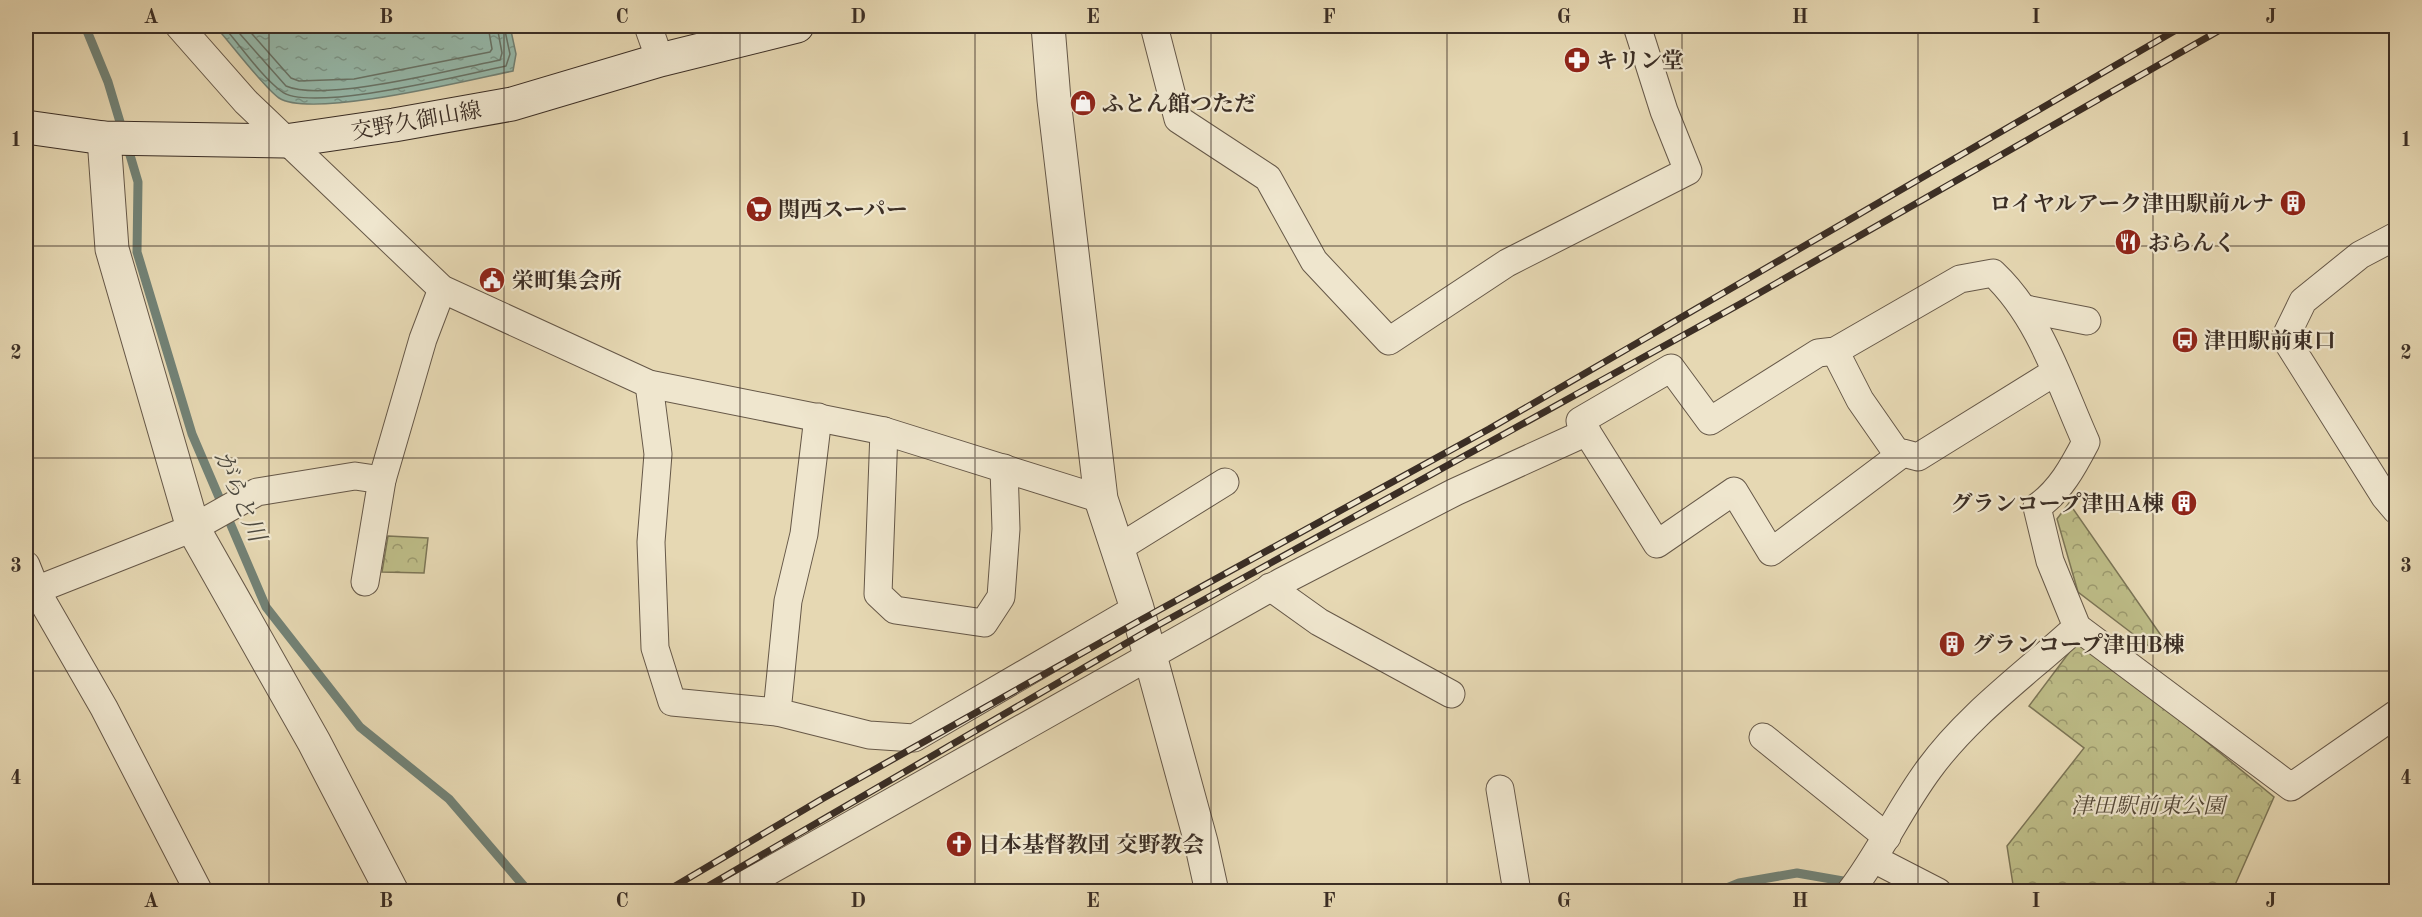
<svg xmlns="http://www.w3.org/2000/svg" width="2422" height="917" viewBox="0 0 2422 917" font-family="'Old Standard TT','Noto Serif JP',serif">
<defs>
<pattern id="park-crowns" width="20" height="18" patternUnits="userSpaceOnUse" patternTransform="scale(1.5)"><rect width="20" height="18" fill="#bdbc87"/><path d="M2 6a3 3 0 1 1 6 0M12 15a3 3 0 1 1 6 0" fill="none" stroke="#9b996e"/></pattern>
<pattern id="water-ripples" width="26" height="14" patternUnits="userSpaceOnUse" patternTransform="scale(1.5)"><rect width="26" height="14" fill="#96baac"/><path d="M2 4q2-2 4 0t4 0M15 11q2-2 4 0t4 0" fill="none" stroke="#7c988c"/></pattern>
</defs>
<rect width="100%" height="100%" fill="#e6d8b3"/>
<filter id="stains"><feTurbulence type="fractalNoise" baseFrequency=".00333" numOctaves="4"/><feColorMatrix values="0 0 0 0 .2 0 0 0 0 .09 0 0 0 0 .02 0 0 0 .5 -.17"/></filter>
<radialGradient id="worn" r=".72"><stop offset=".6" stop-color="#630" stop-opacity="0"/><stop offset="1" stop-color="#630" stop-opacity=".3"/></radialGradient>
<g fill="url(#park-crowns)" stroke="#7c7556" stroke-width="1.5">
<path d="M 2069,503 L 2167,644 L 2154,650 L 2078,592 L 2057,519 Z"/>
<path d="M 388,536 L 428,538 L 424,573 L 382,572 Z"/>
<path d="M 2080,638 L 2274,797 L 2235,885 L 2220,891 L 2014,891 L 2007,846 L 2084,748 L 2029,706 Z"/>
</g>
<path fill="url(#water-ripples)" stroke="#728276" stroke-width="1.5" d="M 215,26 L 510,26 L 516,54 L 513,71 C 469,80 312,119 279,98 C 264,88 229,41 215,26 Z"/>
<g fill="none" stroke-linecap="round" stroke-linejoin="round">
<g stroke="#687468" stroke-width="1.5">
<path d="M 223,26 C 241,46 260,75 281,91 C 308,114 467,74 506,66 L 510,54 L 504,26"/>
<path d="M 233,26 L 286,86 C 324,103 454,69 500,60 L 502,53 L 497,26"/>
<path d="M 245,26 L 291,78 L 299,81 L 354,79 L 490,52 L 492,49 L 488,26"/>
</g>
<g stroke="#728276" stroke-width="9">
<path d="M 85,26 L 108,82 L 123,132"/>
<path d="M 127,145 L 138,182 L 137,252 L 192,434 L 266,607 L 360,727 L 449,799 L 529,892"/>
<path d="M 1887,891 L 1888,892"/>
<path d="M 1717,892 L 1739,883 L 1797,873 L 1843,881"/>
</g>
<defs>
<g id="minor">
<path d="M 179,26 L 246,102 L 442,289 L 649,384 L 884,431 L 1101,499"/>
<path d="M 648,26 L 660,60"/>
<path d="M 1154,26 L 1178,119 L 1268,178 L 1314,261 L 1389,341 L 1507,263 L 1688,171 L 1664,111 L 1637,26"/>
<path d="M 2396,236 L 2360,255 L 2303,301 L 2285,338 L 2385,497 L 2396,510"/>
<path d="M 2026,309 L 2087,321"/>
<path d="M 1835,351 L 1860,400 L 1899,456"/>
<path d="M 2055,372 L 1918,457 L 1903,453 L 1771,552 L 1734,491 L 1657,544 L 1580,421 L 1671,368 L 1710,421 L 1818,353 L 1835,351 L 1960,279 L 1993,273 C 2040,317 2060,384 2086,442 C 2073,467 2060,491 2037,507 L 2050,561 L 2077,627 L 2291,787 L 2396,714"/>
<path d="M 649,384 L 658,454 L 651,542 L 655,648 L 672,702 L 777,712"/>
<path d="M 818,417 L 804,534 L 788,601 L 777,712 L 869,735 L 914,738 L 1137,608"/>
<path d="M 884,431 L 878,594 L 895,610 L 984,623 L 1001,597 L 1006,529 L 1004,468"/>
<path d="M 1117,549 L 1225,482"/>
<path d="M 26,565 L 36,590 L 193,528 L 257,492 L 355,476 L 382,480"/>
<path d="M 365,582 L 382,480 L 423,339 L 442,289"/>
<path d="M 1270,587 L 1319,622 L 1451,694"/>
<path d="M 36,590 L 104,708 L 199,892"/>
<path d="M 1763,737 L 1887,837"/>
<path d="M 1500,789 L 1517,892"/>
<path d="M 1874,859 L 1938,892"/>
<path d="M 732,892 L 1281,582 L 1455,492 L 1587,432"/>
<path d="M 1850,892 C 1880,853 1900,808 1929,769 C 1969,714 2027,673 2077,627"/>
</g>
<g id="tertiary">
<path d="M 1048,26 L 1054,100 L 1101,499 L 1137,608 L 1201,842 L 1212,892"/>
<path d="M 104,138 L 112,249 L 193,528 L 314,742 L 392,892"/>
</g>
<path id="secondary" d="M 26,127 L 104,138 L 285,141 L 394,125 L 512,104 L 660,60 L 797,26"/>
</defs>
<use href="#minor" stroke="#665848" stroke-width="29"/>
<use href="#tertiary" stroke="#665848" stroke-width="35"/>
<use href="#secondary" stroke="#3b2e25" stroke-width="35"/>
<use href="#minor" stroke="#efe6ce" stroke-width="27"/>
<use href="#tertiary" stroke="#efe6ce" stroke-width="33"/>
<use href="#secondary" stroke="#efe6ce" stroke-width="33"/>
<defs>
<g id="rail">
<path d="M 665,892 L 822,799 L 1139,621 L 1489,429 L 2183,26"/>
<path d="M 698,892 L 1142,634 L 1740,304 L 2227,26"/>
</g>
</defs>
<use href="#rail" stroke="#3b2e25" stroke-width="7"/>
<use href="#rail" stroke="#efe6ce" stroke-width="4.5" stroke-dasharray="14" stroke-linecap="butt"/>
</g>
<path fill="none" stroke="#3b2e25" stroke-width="1.5" stroke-opacity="0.55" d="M 269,26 L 269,892M 504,26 L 504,892M 740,26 L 740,892M 975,26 L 975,892M 1211,26 L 1211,892M 1447,26 L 1447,892M 1682,26 L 1682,892M 1918,26 L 1918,892M 2153,26 L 2153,892M 26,246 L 2396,246M 26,458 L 2396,458M 26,671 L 2396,671"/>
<defs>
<symbol id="pharmacy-disc" viewBox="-11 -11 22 22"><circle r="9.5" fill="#8f2418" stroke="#efe6ce"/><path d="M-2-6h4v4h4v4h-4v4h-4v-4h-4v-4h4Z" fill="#fff"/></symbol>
<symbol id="shop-disc" viewBox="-11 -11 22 22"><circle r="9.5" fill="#8f2418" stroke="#efe6ce"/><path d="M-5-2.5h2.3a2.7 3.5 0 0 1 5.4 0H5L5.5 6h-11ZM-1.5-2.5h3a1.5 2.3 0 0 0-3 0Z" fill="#fff"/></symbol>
<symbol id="building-disc" viewBox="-11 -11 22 22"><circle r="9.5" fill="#8f2418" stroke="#efe6ce"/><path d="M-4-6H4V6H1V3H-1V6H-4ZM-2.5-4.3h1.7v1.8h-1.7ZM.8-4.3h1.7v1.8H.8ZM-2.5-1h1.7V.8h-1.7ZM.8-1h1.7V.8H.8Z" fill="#fff"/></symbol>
<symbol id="supermarket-disc" viewBox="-11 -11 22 22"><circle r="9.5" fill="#8f2418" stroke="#efe6ce"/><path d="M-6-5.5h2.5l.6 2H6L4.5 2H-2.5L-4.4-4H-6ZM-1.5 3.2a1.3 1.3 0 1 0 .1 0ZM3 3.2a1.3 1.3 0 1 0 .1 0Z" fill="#fff"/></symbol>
<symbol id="restaurant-disc" viewBox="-11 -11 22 22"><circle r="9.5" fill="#8f2418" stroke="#efe6ce"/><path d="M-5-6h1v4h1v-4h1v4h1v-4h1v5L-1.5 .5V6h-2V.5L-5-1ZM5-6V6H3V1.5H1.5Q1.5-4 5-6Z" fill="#fff"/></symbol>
<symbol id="civic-disc" viewBox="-11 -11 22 22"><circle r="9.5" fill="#8f2418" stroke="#efe6ce"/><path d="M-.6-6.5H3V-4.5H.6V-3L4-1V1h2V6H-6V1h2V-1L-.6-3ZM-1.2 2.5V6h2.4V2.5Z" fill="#fff"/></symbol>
<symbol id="bus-disc" viewBox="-11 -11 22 22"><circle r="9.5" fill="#8f2418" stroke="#efe6ce"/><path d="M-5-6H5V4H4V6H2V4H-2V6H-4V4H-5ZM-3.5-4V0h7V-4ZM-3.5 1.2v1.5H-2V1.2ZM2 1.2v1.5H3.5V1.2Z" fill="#fff"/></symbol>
<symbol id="church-disc" viewBox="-11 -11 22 22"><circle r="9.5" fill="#8f2418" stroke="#efe6ce"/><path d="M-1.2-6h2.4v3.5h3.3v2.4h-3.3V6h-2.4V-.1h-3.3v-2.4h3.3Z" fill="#fff"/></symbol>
</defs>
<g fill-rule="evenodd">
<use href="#pharmacy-disc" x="1562" y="45" width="30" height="30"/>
<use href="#shop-disc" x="1068" y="88" width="30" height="30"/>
<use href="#building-disc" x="2278" y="188" width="30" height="30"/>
<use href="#supermarket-disc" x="744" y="194" width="30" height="30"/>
<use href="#restaurant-disc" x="2113" y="227" width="30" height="30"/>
<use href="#civic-disc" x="477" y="265" width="30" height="30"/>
<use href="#bus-disc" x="2170" y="325" width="30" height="30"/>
<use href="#building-disc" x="2169" y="488" width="30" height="30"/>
<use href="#building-disc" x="1937" y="629" width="30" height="30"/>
<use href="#church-disc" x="944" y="829" width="30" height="30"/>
</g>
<g text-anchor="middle" stroke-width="4.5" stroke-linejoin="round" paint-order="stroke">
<g font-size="22" font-weight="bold" fill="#3b2e25" stroke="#efe6ce" text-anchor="start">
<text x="1596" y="68">キリン堂</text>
<text x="1102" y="111">ふとん館つただ</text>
<text x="2274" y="211" text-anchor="end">ロイヤルアーク津田駅前ルナ</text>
<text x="778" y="217">関西スーパー</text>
<text x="2148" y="250">おらんく</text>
<text x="512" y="288">栄町集会所</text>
<text x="2204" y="348">津田駅前東口</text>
<text x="2164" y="511" text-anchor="end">グランコープ津田A棟</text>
<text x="1972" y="652">グランコープ津田B棟</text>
<text x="978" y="852">日本基督教団 交野教会</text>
</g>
<g font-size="22" fill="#3b2e25" stroke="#efe6ce">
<text transform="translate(416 120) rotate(-10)" y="8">交野久御山線</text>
</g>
<g font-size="22" font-style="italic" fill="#554a39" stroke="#efe6ce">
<text x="2148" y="813">津田駅前東公園</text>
</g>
<g font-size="24" font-style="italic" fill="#4d4a40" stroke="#efe6ce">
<text transform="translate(240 496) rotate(67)" y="8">がらと川</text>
</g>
</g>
<rect width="2422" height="917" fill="none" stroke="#e6d8b3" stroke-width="66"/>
<rect x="33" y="33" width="2356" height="851" fill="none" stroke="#3b2e25" stroke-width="2"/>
<g font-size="20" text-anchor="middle" font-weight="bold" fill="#3b2e25">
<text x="151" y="23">A</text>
<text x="386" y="23">B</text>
<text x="622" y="23">C</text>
<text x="858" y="23">D</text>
<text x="1093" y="23">E</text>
<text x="1329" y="23">F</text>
<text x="1564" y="23">G</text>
<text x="1800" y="23">H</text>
<text x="2036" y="23">I</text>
<text x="2271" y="23">J</text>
<text x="16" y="146">1</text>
<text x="2406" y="146">1</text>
<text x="16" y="359">2</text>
<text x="2406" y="359">2</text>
<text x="16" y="572">3</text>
<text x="2406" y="572">3</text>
<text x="16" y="784">4</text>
<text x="2406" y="784">4</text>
<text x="151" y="907">A</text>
<text x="386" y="907">B</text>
<text x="622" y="907">C</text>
<text x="858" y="907">D</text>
<text x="1093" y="907">E</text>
<text x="1329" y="907">F</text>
<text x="1564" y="907">G</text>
<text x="1800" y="907">H</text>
<text x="2036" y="907">I</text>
<text x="2271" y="907">J</text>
</g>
<rect width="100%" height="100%" filter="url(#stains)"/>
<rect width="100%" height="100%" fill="url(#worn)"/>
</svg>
